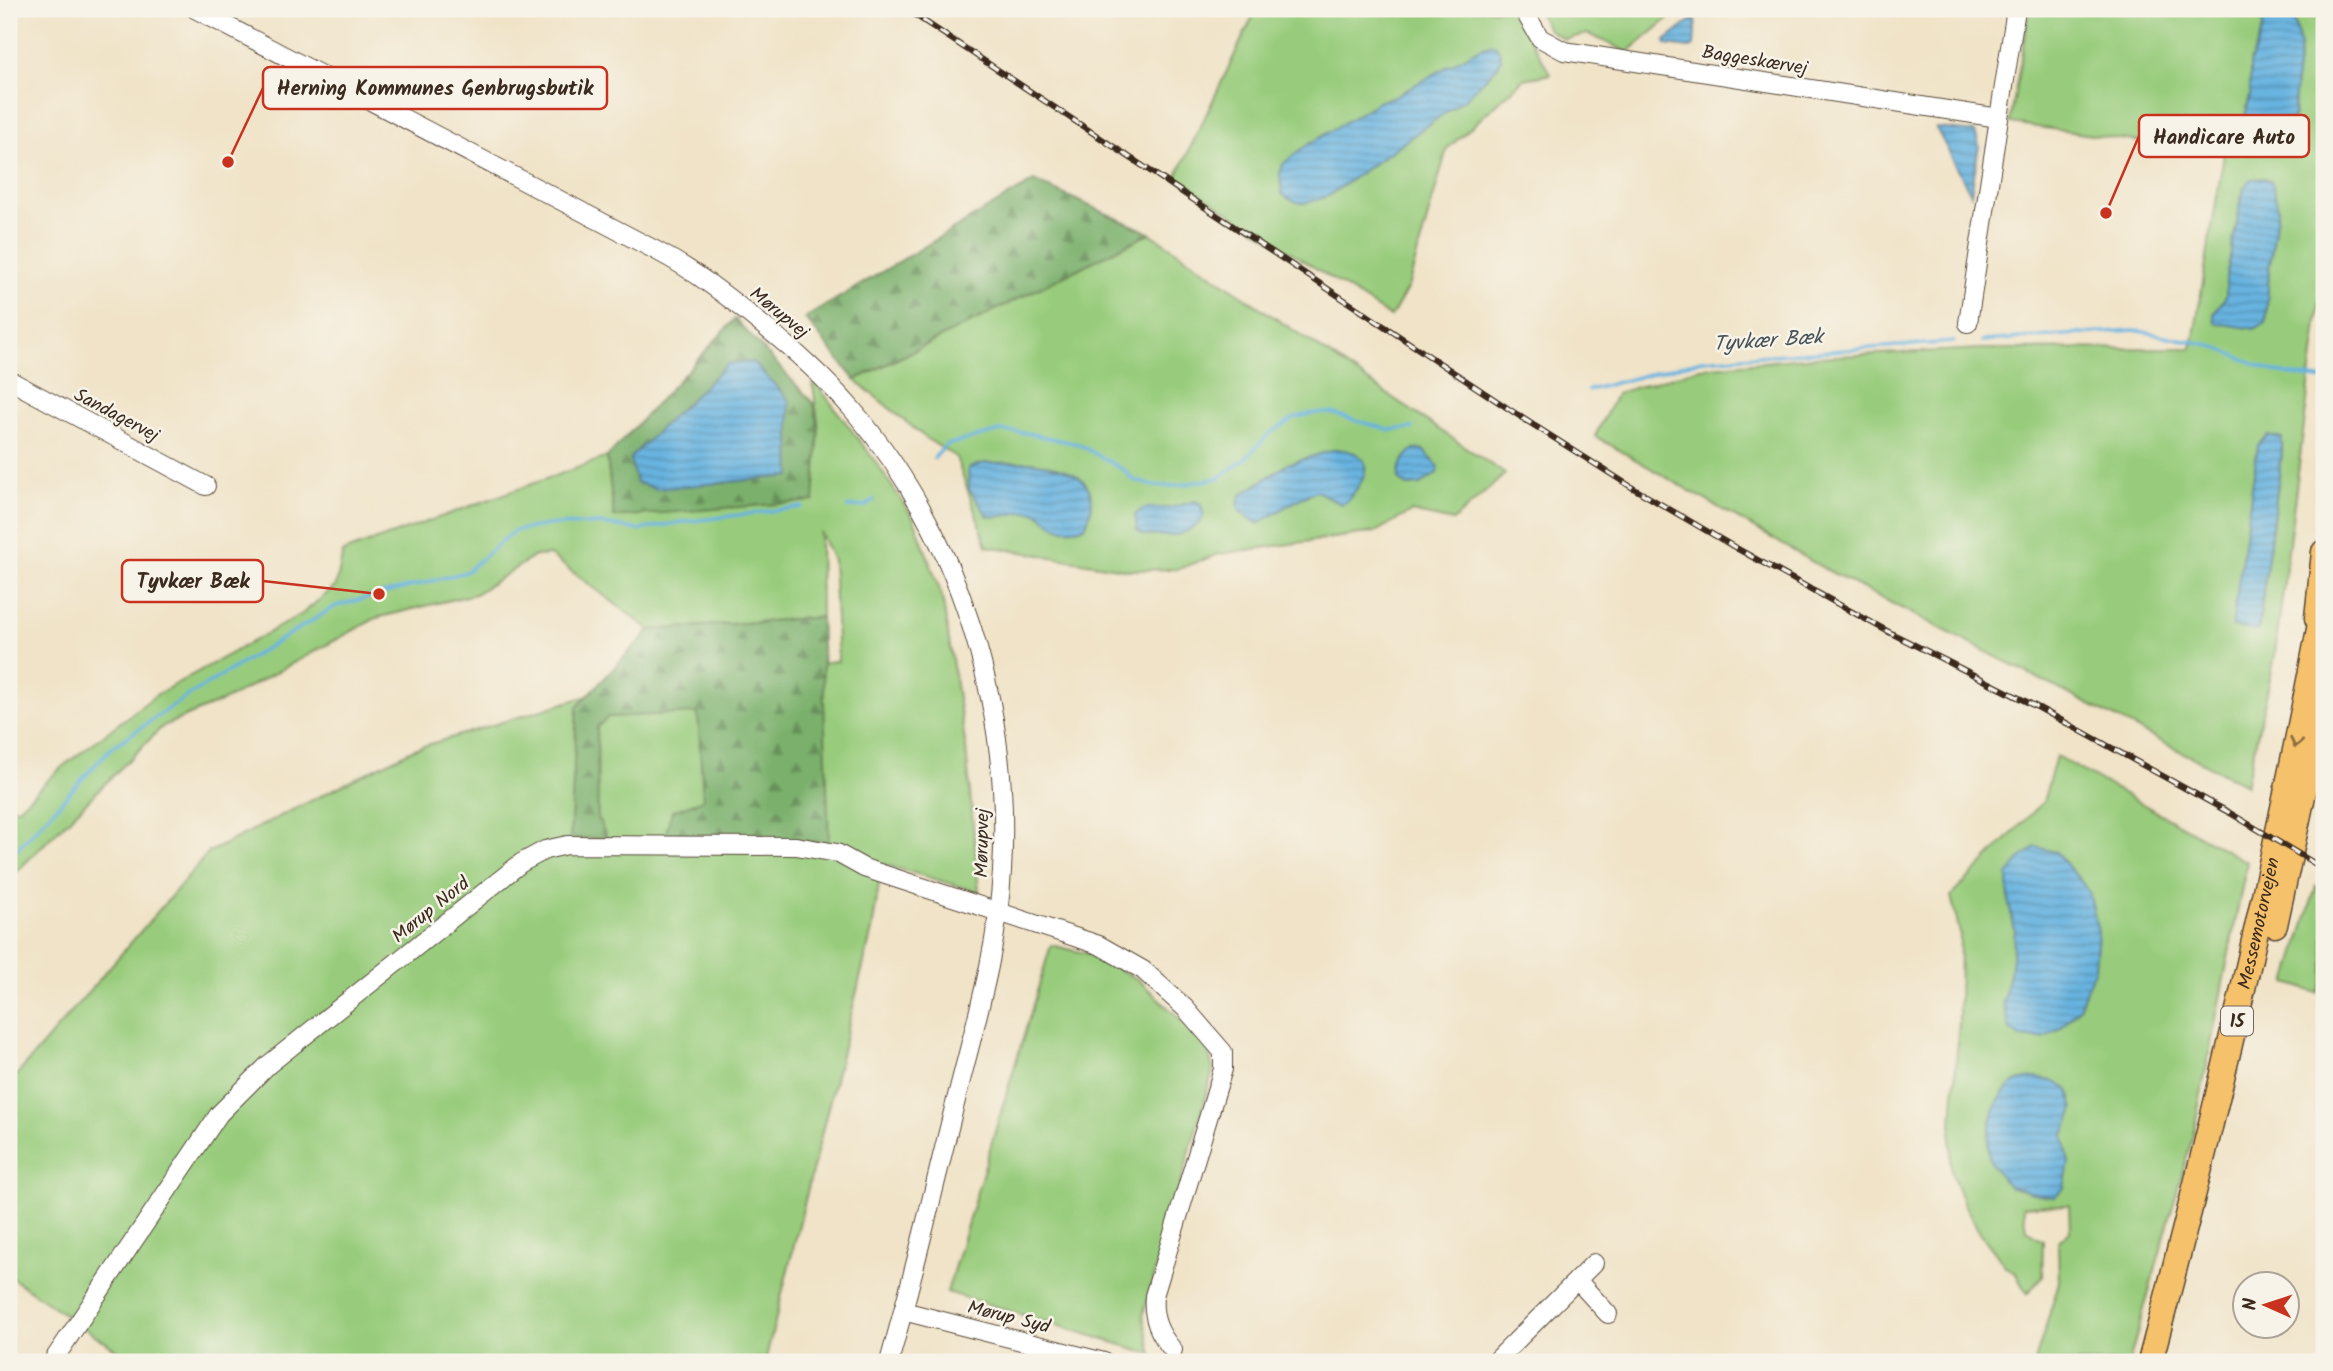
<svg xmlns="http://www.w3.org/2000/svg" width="2333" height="1371" viewBox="0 0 2333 1371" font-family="Kalam,sans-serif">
<defs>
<pattern id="forest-firs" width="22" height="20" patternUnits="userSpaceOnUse" patternTransform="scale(1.75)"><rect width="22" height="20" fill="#7ab06c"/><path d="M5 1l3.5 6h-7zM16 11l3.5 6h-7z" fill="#658f58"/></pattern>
<pattern id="water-rules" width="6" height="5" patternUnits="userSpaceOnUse" patternTransform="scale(1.75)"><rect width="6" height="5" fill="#67b3e0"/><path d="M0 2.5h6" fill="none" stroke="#5692b5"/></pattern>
</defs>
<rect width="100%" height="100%" fill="#f7f3e8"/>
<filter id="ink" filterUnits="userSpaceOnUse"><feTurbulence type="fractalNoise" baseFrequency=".0143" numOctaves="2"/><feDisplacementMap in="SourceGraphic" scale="14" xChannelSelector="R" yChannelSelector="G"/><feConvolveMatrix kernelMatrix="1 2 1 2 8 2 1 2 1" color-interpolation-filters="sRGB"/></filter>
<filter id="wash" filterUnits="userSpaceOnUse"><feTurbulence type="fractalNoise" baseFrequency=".00686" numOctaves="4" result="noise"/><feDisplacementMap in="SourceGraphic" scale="28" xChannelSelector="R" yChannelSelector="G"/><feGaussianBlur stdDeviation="1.57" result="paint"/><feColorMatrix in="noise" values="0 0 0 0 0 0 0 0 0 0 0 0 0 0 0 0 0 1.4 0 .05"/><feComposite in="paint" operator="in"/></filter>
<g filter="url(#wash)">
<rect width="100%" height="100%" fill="#f0e3c7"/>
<g fill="#98cc7c" stroke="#6a7b4d" stroke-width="2" fill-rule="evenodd">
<path d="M 1314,9 L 1512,9 L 1551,74 L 1524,79 L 1447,149 L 1408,287 L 1391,317 L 1176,178 L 1254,14 L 1302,12 Z"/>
<path d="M 1536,9 L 1680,9 L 1628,52 L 1588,34 L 1564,39 L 1549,30 Z"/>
<path d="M 2029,9 L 2262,9 L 2263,29 L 2250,63 L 2250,96 L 2241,133 L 2296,75 L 2300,46 L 2292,9 L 2315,9 L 2316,13 L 2324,87 L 2324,268 L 2274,661 L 2246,785 L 1825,569 L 1595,436 L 1617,393 L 1701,368 L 1816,357 L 1982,349 L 2192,348 L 2224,154 L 2010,123 ZM 2269,270 L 2266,322 L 2214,314 L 2226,296 L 2226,277 ZM 2282,439 L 2282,453 L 2258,631 Z"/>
<path d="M 1150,233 L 1505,474 L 1453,521 L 1411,512 L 1375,532 L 1219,554 L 1178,569 L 1129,570 L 987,546 L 956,457 L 927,439 L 855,380 Z"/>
<path d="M 812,378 L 875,461 L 914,519 L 942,596 L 966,748 L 979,892 L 882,864 L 872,930 L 765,1362 L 134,1362 L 9,1276 L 9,1084 L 209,852 L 414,749 L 640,680 L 838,661 L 833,560 L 820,532 L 821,617 L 650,630 L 550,555 L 535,556 L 475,594 L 376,618 L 227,699 L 163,726 L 9,879 L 9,807 L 18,808 L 62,767 L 156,695 L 302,614 L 336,586 L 343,552 L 607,457 L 614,516 L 819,429 Z"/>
<path d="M 2056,756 L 2247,862 L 2193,1135 L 2129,1362 L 2035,1362 L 2059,1282 L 2058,1242 L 2070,1231 L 2069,1205 L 2023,1206 L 2026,1230 L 2043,1240 L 2042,1277 L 2027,1294 L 2016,1274 L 2006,1267 L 1980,1233 L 1964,1204 L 1951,1171 L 1951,1136 L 1959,1022 L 1960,933 L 1951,896 L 2043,802 Z"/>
<path d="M 2316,886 L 2324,891 L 2324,978 L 2318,993 L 2287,983 Z"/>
<path d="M 1051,945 L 1093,955 L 1139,980 L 1207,1045 L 1213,1070 L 1143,1316 L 1152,1354 L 947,1292 Z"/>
</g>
<g fill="url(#forest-firs)" stroke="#5a6d45" stroke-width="2">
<path d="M 1034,181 L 1150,233 L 855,380 L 805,318 Z"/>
<path d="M 735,319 L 814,404 L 819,429 L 814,501 L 614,517 L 607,457 Z"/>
<path d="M 821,617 L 829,842 L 664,839 L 672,811 L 703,800 L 698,713 L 608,717 L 597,727 L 598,818 L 607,838 L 570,838 L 577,707 L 650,630 Z"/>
</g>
<g fill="url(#water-rules)" stroke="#516e7f" stroke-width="2">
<path d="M 2262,9 L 2292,9 L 2300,46 L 2296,75 L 2294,114 L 2287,138 L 2276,146 L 2262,149 L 2241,133 L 2250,96 L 2250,63 L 2263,29 Z"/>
<path d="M 1692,20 L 1696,20 L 1694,46 L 1690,48 L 1666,45 L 1665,41 Z"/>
<path d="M 1494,44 L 1499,50 L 1501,59 L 1498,66 L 1466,98 L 1328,196 C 1310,203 1299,208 1282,194 L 1280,174 L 1283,164 L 1301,149 L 1378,102 L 1395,96 L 1482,47 Z"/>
<path d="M 1936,128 L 1975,132 L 1979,145 L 1971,194 Z"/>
<path d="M 2264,178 L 2272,182 L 2278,208 L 2269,270 L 2266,322 L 2255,329 L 2215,323 L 2214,314 L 2226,296 L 2226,277 L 2244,187 L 2252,179 Z"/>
<path d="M 753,362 L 789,400 L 791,476 L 657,489 L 636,482 L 630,458 L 727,364 Z"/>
<path d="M 2268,435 L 2282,438 L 2282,453 L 2258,631 L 2232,627 L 2258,445 Z"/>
<path d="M 1336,449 C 1379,453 1368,478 1346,502 L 1341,504 L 1317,491 C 1294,499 1279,512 1258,524 L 1240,511 L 1238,504 L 1241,495 L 1288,464 Z"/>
<path d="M 1414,449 L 1423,450 L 1439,467 L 1437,473 L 1420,485 L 1407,486 L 1399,479 C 1397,466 1404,457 1414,449 Z"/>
<path d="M 1031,462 C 1071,468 1107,480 1085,527 C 1071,530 1060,532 1048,521 C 1043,517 1040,513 1033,512 C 1018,510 1003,519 988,516 L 969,489 L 968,468 L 984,463 Z"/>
<path d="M 1195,501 L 1201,504 L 1204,516 C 1191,539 1166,536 1143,535 L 1137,530 L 1135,515 L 1144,508 L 1170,508 Z"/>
<path d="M 2036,847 L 2056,852 L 2089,891 L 2098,932 L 2095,968 L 2079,1008 L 2059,1030 L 2043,1038 L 2021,1038 L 2009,1029 L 2003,1002 L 2010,974 L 2015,931 L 2009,904 L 2008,875 L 2021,858 Z"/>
<path d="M 2036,1078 L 2057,1082 L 2069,1090 L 2074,1109 L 2064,1135 L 2069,1163 L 2064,1188 L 2054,1197 C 2037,1197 2027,1189 2010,1187 C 2004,1180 1997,1173 1992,1165 C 1982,1143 1993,1096 2014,1083 C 2020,1079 2029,1079 2036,1078 Z"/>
</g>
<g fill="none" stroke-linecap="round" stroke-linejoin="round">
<g stroke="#67b3e0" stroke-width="3.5">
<path d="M 1982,341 L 2134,330 L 2210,345 L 2275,372 L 2324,380"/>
<path d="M 1589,390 L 1702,360 L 1954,342"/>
<path d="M 934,458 L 946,445 L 1001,431 L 1026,433 L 1078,444 L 1124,470 L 1133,480 L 1154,486 L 1173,486 L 1219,478 L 1245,459 L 1269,434 L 1294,418 L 1314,413 L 1331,413 L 1389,430 L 1413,428"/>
<path d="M 847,507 L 866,506 L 874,500"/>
<path d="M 9,858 L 111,748 L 186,697 L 336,606 L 466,572 L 514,531 L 548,525 L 602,524 L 639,530 L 676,523 L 802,507"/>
</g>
</g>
</g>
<g filter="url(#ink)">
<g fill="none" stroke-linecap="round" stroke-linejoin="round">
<defs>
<g id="minor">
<path d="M 195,9 L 657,251 C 695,271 727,296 760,323 C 793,349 824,377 852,409 C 960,534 1012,708 1002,871 C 998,949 975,1024 956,1100 C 934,1187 914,1275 889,1362"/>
<path d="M 1523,9 L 1540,38 L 1564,51 L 1999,118 L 2016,9"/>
<path d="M 1968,323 L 1999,118"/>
<path d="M 9,380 L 206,486"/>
<path d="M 1577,1280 L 1608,1314"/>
<path d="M 903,1311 L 1104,1362"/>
<path d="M 52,1362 L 219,1114 L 268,1065 L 521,863 L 545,850 L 567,845 L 796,846 L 837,853 L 864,868 L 1099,945 L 1143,970 L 1185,1008 L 1223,1052 L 1223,1069 L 1154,1296 C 1152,1318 1159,1334 1173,1350"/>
<path d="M 1495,1362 L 1594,1263"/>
</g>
<g id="highway">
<path d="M 2317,618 L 2324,552"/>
<path d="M 2275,925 L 2324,699"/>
<path id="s1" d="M 2150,1362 C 2217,1111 2276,858 2324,603"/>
</g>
</defs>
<use href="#minor" stroke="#564637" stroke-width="20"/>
<use href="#highway" stroke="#564637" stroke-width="27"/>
<use href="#minor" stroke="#fff" stroke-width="18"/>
<use href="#highway" stroke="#f5c16b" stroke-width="24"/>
<defs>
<path id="rail" d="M 906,9 L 1524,419 L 1633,488 L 1736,548 L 1887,631 L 2039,708 L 2230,813 L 2324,869"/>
</defs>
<use href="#rail" stroke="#3b2a1e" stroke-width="6"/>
<use href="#rail" stroke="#f7f3e8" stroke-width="3.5" stroke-dasharray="10" stroke-linecap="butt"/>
</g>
<defs><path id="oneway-chevron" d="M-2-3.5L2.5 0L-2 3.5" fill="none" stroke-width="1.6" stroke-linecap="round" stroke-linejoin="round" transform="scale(1.75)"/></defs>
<use stroke="#8f6e41" href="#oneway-chevron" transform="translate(2296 743) rotate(102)"/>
</g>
<g text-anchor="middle" stroke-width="5" stroke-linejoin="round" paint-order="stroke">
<rect fill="#f7f3e8" stroke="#73665b" stroke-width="2" x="2221" y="1006.5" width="32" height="29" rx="5"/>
<g font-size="18" font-weight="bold" fill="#3b2a1e">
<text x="2237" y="1027">15</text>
</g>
<g font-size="19" fill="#3b2a1e" stroke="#f7f3e8">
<text transform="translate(1755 59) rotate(9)" y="7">Baggeskærvej</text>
<text transform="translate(780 312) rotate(39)" y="7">Mørupvej</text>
<text transform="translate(117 414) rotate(28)" y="7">Sandagervej</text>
<text transform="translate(981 843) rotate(-89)" y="7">Mørupvej</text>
<text transform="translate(430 909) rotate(-39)" y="7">Mørup Nord</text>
<text dy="7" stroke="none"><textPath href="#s1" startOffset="452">Messemotorvejen</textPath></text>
<text transform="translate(1009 1316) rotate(14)" y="7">Mørup Syd</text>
</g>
<g font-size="21" font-style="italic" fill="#485358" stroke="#f7f3e8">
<text transform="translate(1768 340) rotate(-4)" y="7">Tyvkær Bæk</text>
</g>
</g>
<path fill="none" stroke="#c8321e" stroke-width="2.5" d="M228 162L263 88M2106 213L2139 136M379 594L263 581"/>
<g fill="#c8321e" stroke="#f7f3e8" stroke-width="2.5">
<circle cx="228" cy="162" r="7"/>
<circle cx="2106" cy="213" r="7"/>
<circle cx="379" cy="594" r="7"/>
</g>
<g fill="#f7f3e8" stroke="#c8321e" stroke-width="2.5">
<rect x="263" y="67" width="344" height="42" rx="7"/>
<rect x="2139" y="115" width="170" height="42" rx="7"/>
<rect x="122" y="560" width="141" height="42" rx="7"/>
</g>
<g font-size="21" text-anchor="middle" font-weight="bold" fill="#3b2a1e">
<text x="435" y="95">Herning Kommunes Genbrugsbutik</text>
<text x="2224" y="144">Handicare Auto</text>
<text x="193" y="588">Tyvkær Bæk</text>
</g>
<rect width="2333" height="1371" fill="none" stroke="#f7f3e8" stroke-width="35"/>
<g transform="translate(2266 1305) rotate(273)"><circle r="33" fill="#f7f3e8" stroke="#aca397" stroke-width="2"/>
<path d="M0-5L12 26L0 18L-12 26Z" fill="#c8321e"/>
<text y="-10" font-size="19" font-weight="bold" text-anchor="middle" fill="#3b2a1e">N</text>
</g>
</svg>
